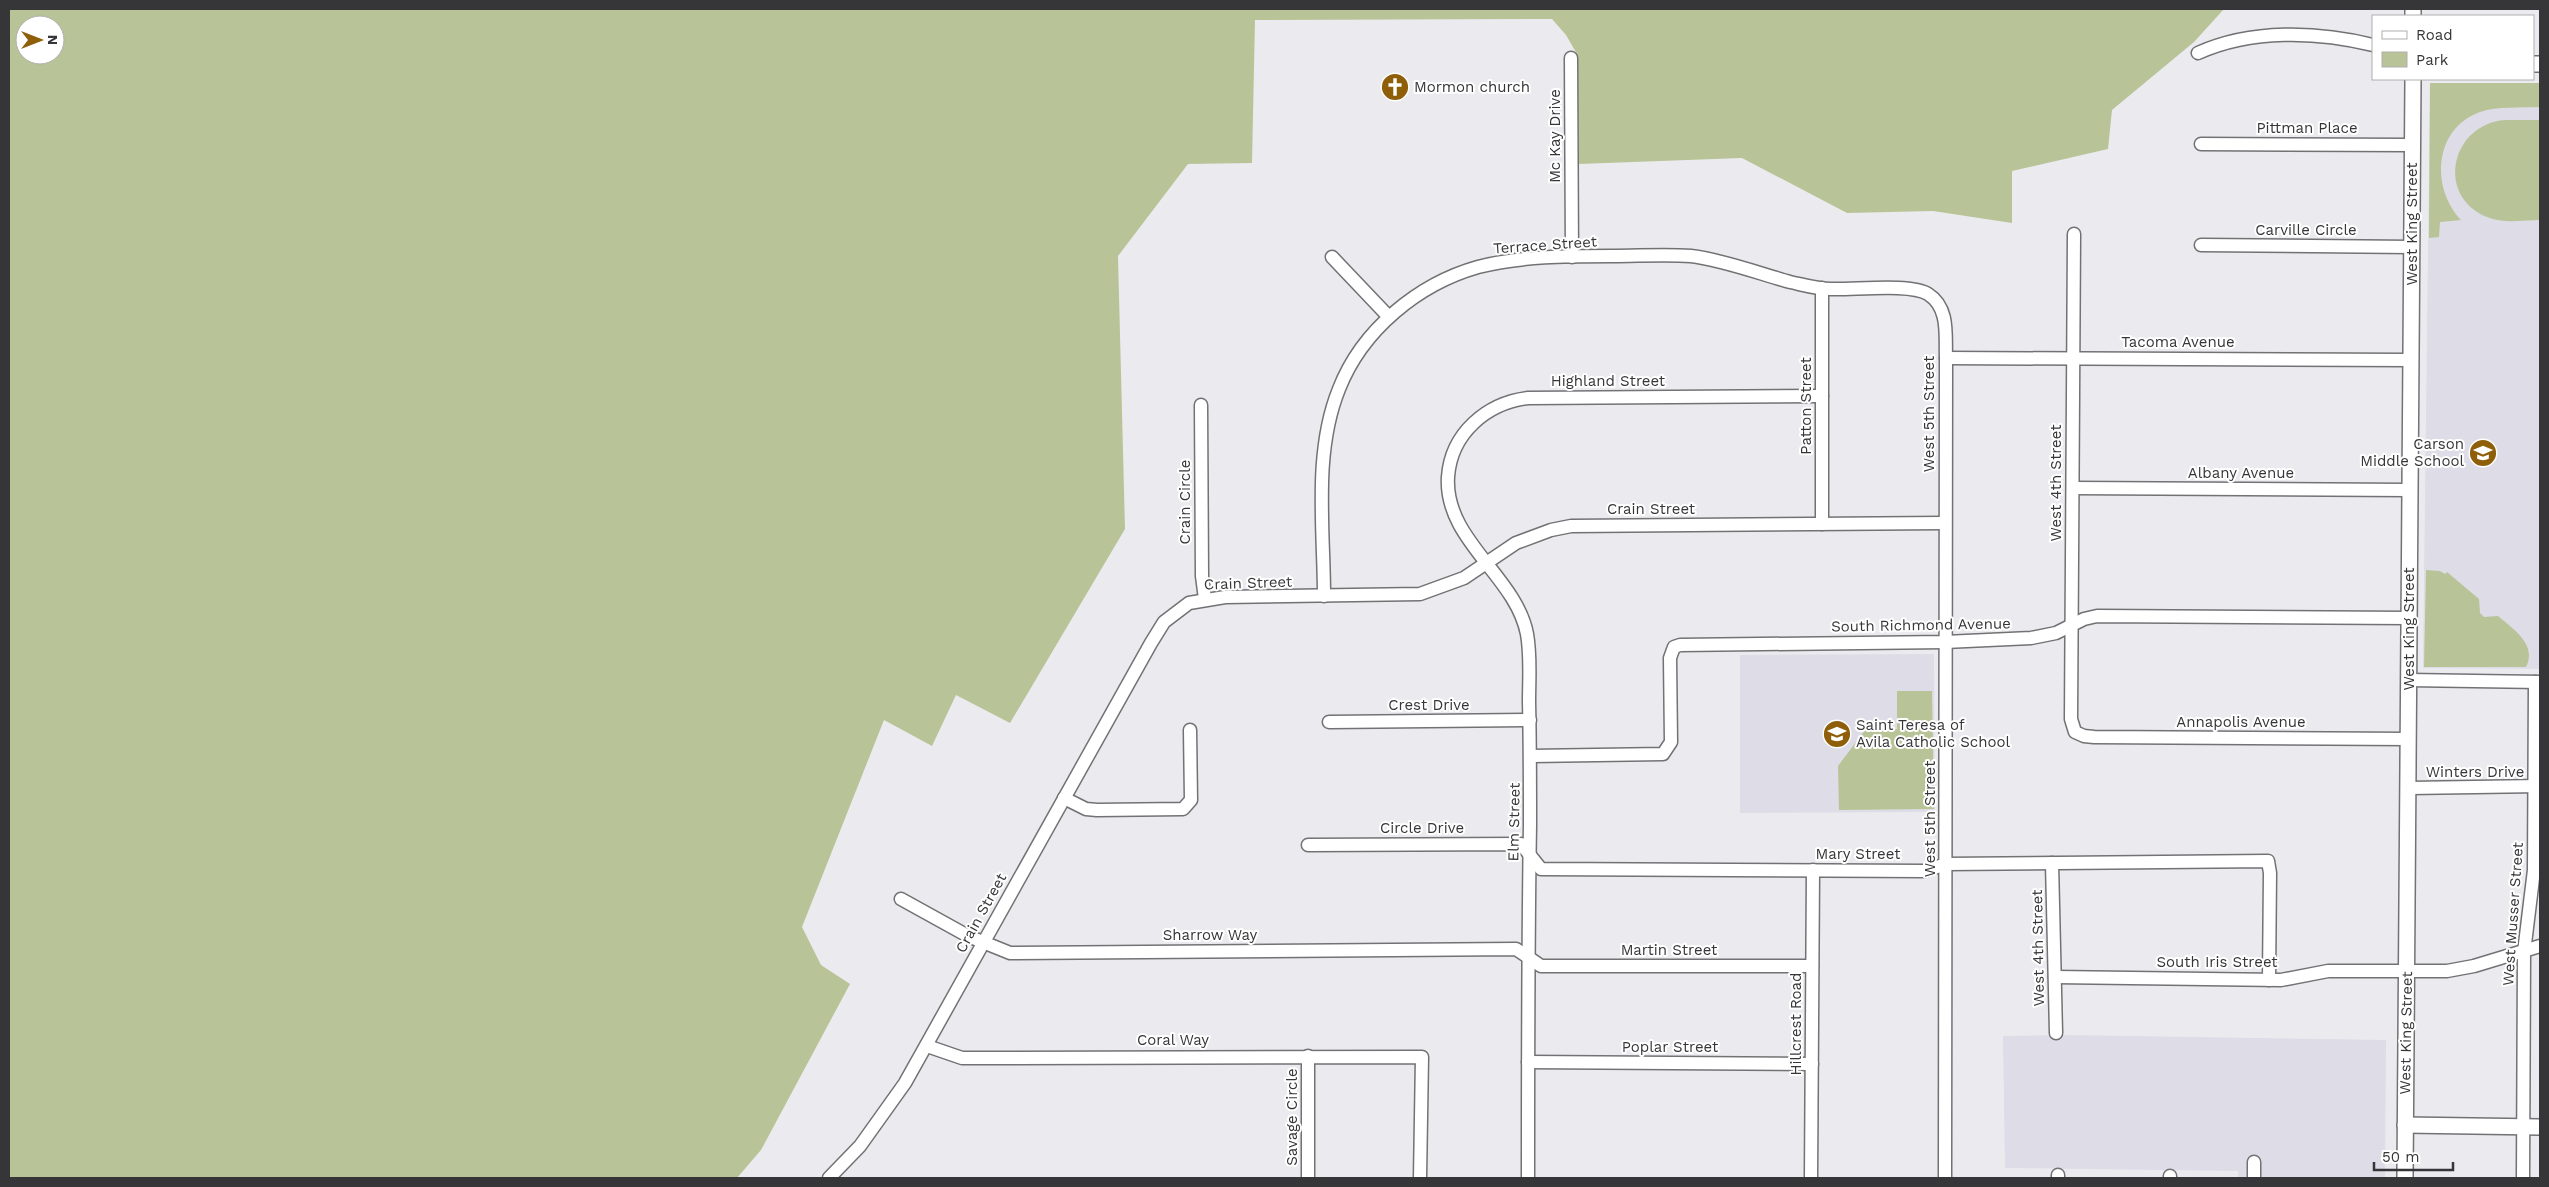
<svg xmlns="http://www.w3.org/2000/svg" width="2549" height="1187" viewBox="0 0 2549 1187" font-family="'Work Sans',sans-serif">
<rect width="100%" height="100%" fill="#ebebef"/>
<g fill="#dddce7">
<path d="M 2430,83 L 2540,83 L 2540,669 L 2423,668 Z"/>
<path d="M 1934,654 L 1935,812 L 1740,813 L 1740,655 Z"/>
<path d="M 2065,1035 L 2386,1040 L 2385,1178 L 2238,1178 L 2238,1171 L 2005,1168 L 2003,1036 Z"/>
</g>
<g fill="#b8c497" fill-rule="evenodd">
<path d="M 9,9 L 2224,9 L 2194,42 L 2112,110 L 2108,149 L 2012,171 L 2012,223 L 1933,211 L 1847,213 L 1742,158 L 1579,164 L 1577,54 L 1566,35 L 1552,19 L 1255,20 L 1252,163 L 1188,164 L 1118,256 L 1125,529 L 1010,723 L 956,695 L 932,746 L 884,720 L 802,927 L 821,965 L 850,984 L 761,1150 L 737,1178 L 9,1178 ZM 25,25 L 55,25 L 55,55 L 25,55 Z"/>
<path d="M 2430,83 L 2540,83 L 2540,107 C 2520,108 2498,106 2480,112 C 2433,129 2431,188 2461,220 L 2440,222 L 2439,237 L 2429,238 Z"/>
<path d="M 2505,120 L 2540,120 L 2540,220 C 2523,220 2503,224 2487,217 C 2435,196 2451,124 2505,120 Z"/>
<path d="M 2426,570 L 2440,571 L 2445,574 L 2447,572 L 2479,599 L 2480,613 L 2484,617 L 2498,616 C 2512,628 2538,645 2526,667 L 2424,667 Z"/>
<path d="M 1897,691 L 1932,691 L 1934,809 L 1839,810 L 1838,766 L 1865,730 L 1897,729 Z"/>
</g>
<g fill="none" stroke-linecap="round" stroke-linejoin="round">
<defs>
<g id="minor">
<path d="M 2198,53 C 2251,29 2317,31 2373,45"/>
<path d="M 1571,58 L 1572,257"/>
<path d="M 2201,144 L 2412,145"/>
<path d="M 2074,234 L 2071,719 L 2075,732 L 2084,736 L 2094,737 L 2409,739"/>
<path d="M 2201,245 L 2412,247"/>
<path d="M 1332,257 L 1389,317"/>
<path d="M 1822,288 L 1822,524"/>
<path d="M 1946,358 L 2411,360"/>
<path d="M 1201,405 L 1202,576 L 1205,599"/>
<path d="M 2073,488 L 2409,490"/>
<path d="M 1324,596 C 1324,529 1313,453 1339,389 C 1362,330 1418,284 1478,267 C 1521,256 1568,256 1612,256 C 1638,256 1665,254 1691,256 C 1720,259 1761,274 1790,282 C 1804,285 1817,289 1831,289 C 1854,290 1911,283 1928,294 C 1950,308 1945,336 1946,358 L 1945,1178"/>
<path d="M 2408,680 L 2540,682"/>
<path d="M 1329,722 L 1530,720"/>
<path d="M 1531,756 L 1663,754 L 1671,742 L 1670,658 L 1674,647 L 1680,645 L 1945,642 L 2031,638 L 2056,633 L 2084,619 L 2097,616 L 2409,618"/>
<path d="M 2409,788 L 2540,786"/>
<path d="M 1064,798 L 1086,809 L 1097,810 L 1183,809 L 1191,800 L 1190,730"/>
<path d="M 1308,845 L 1521,844 L 1541,869 L 1925,871 L 1946,864 L 2268,861 L 2270,873 L 2269,980"/>
<path d="M 2052,863 L 2056,1033"/>
<path d="M 901,899 L 968,936 L 1010,953 L 1516,949 L 1541,966 L 1812,966"/>
<path d="M 2055,977 L 2281,980 L 2328,971 L 2447,971 L 2474,966 L 2540,946"/>
<path d="M 927,1046 L 962,1058 L 1422,1057 L 1420,1178"/>
<path d="M 1308,1056 L 1308,1178"/>
<path d="M 1528,1062 L 1812,1064"/>
<path d="M 2254,1162 L 2254,1178"/>
<path d="M 2170,1176 L 2170,1178"/>
<path d="M 829,1178 L 860,1146 L 905,1083 L 1151,643 L 1164,622 L 1189,603 L 1225,597 L 1420,594 L 1464,578 L 1516,543 L 1551,530 L 1571,526 L 1944,523"/>
<path d="M 1528,1178 C 1528,1061 1528,943 1530,825 C 1530,784 1530,743 1529,702 C 1529,679 1531,656 1527,634 C 1516,576 1444,540 1448,477 C 1451,433 1487,403 1528,398 L 1822,396"/>
<path d="M 1811,1178 L 1813,870"/>
<path d="M 2058,1178 L 2058,1175"/>
<path d="M 2523,1178 L 2524,952 L 2534,870 L 2535,682"/>
</g>
<g id="tertiary">
<path d="M 2413,16 L 2413,9"/>
<path d="M 2533,64 L 2540,64"/>
<path d="M 2405,1125 L 2540,1127"/>
<path d="M 2405,1178 L 2413,79"/>
</g>
</defs>
<use href="#minor" stroke="#727275" stroke-width="15"/>
<use href="#tertiary" stroke="#727275" stroke-width="18"/>
<use href="#minor" stroke="#fff" stroke-width="12"/>
<use href="#tertiary" stroke="#fff" stroke-width="15"/>
</g>
<defs>
<symbol id="church-disc" viewBox="-11 -11 22 22"><circle r="9.5" fill="#8e5e09" stroke="#fff"/><path d="M-1.2-6h2.4v3.5h3.3v2.4h-3.3V6h-2.4V-.1h-3.3v-2.4h3.3Z" fill="#fff"/></symbol>
<symbol id="school-disc" viewBox="-11 -11 22 22"><circle r="9.5" fill="#8e5e09" stroke="#fff"/><path d="M0-5L7-2L0 1L-7-2ZM-4 1L0 2.5L4 1V4Q0 6-4 4Z" fill="#fff"/></symbol>
</defs>
<g fill-rule="evenodd">
<use href="#church-disc" x="1379" y="71" width="32" height="32"/>
<use href="#school-disc" x="2467" y="437" width="32" height="32"/>
<use href="#school-disc" x="1821" y="718" width="32" height="32"/>
</g>
<g text-anchor="middle" stroke-width="4" stroke-linejoin="round" paint-order="stroke">
<g font-size="15" fill="#363638" stroke="#fff" text-anchor="start">
<text x="1414" y="92">Mormon church</text>
<text x="2464" y="449" text-anchor="end">Carson<tspan x="2464" dy="17">Middle School</tspan></text>
<text x="1856" y="730">Saint Teresa of<tspan x="1856" dy="17">Avila Catholic School</tspan></text>
</g>
<g font-size="15" fill="#363638" stroke="#fff">
<text x="2307" y="133">Pittman Place</text>
<text transform="translate(1555 136) rotate(-90)" y="5">Mc Kay Drive</text>
<text transform="translate(2412 224) rotate(-90)" y="5">West King Street</text>
<text x="2306" y="235">Carville Circle</text>
<text transform="translate(1545 245) rotate(-4)" y="5">Terrace Street</text>
<text x="2178" y="347">Tacoma Avenue</text>
<text x="1608" y="386">Highland Street</text>
<text transform="translate(1806 406) rotate(-90)" y="5">Patton Street</text>
<text transform="translate(1929 414) rotate(-90)" y="5">West 5th Street</text>
<text x="2241" y="478">Albany Avenue</text>
<text transform="translate(2056 483) rotate(-90)" y="5">West 4th Street</text>
<text transform="translate(1185 502) rotate(-90)" y="5">Crain Circle</text>
<text x="1651" y="514">Crain Street</text>
<text transform="translate(1248 583) rotate(-2)" y="5">Crain Street</text>
<text transform="translate(1921 625) rotate(-1)" y="5">South Richmond Avenue</text>
<text transform="translate(2409 629) rotate(-90)" y="5">West King Street</text>
<text x="1429" y="710">Crest Drive</text>
<text x="2241" y="727">Annapolis Avenue</text>
<text x="2475" y="777">Winters Drive</text>
<text transform="translate(1930 819) rotate(-90)" y="5">West 5th Street</text>
<text transform="translate(1514 822) rotate(-89)" y="5">Elm Street</text>
<text x="1422" y="833">Circle Drive</text>
<text x="1858" y="859">Mary Street</text>
<text transform="translate(981 913) rotate(-61)" y="5">Crain Street</text>
<text transform="translate(2513 914) rotate(-86)" y="5">West Musser Street</text>
<text x="1210" y="940">Sharrow Way</text>
<text transform="translate(2038 948) rotate(-91)" y="5">West 4th Street</text>
<text x="1669" y="955">Martin Street</text>
<text x="2217" y="967">South Iris Street</text>
<text transform="translate(1796 1024) rotate(-90)" y="5">Hillcrest Road</text>
<text transform="translate(2406 1033) rotate(-89)" y="5">West King Street</text>
<text x="1173" y="1045">Coral Way</text>
<text x="1670" y="1052">Poplar Street</text>
<text transform="translate(1292 1117) rotate(-90)" y="5">Savage Circle</text>
</g>
</g>
<rect width="2549" height="1187" fill="none" stroke="#363638" stroke-width="20"/>
<rect x="2372" y="15" width="162" height="65" fill="#ffffff" stroke="#afafaf"/>
<rect x="2382" y="31" width="25" height="8" fill="#ffffff" stroke="#afafaf"/>
<text x="2416" y="40" font-size="15" fill="#363638">Road</text>
<rect x="2382" y="52" width="25" height="15" fill="#b8c497" stroke="#afafaf"/>
<text x="2416" y="65" font-size="15" fill="#363638">Park</text>
<g transform="translate(40 40) rotate(90)"><circle r="24" fill="#ffffff" stroke="#afafaf"/>
<path d="M0-4L9 19L0 12L-9 19Z" fill="#8e5e09"/>
<text y="-8" font-size="14" font-weight="bold" text-anchor="middle" fill="#363638">N</text>
</g>
<path d="M2374 1162v8h79v-8" fill="none" stroke="#363638" stroke-width="2.5"/>
<text x="2382" y="1162" font-size="15" fill="#363638" stroke="#ffffff" stroke-width="4" paint-order="stroke">50 m</text>
</svg>
